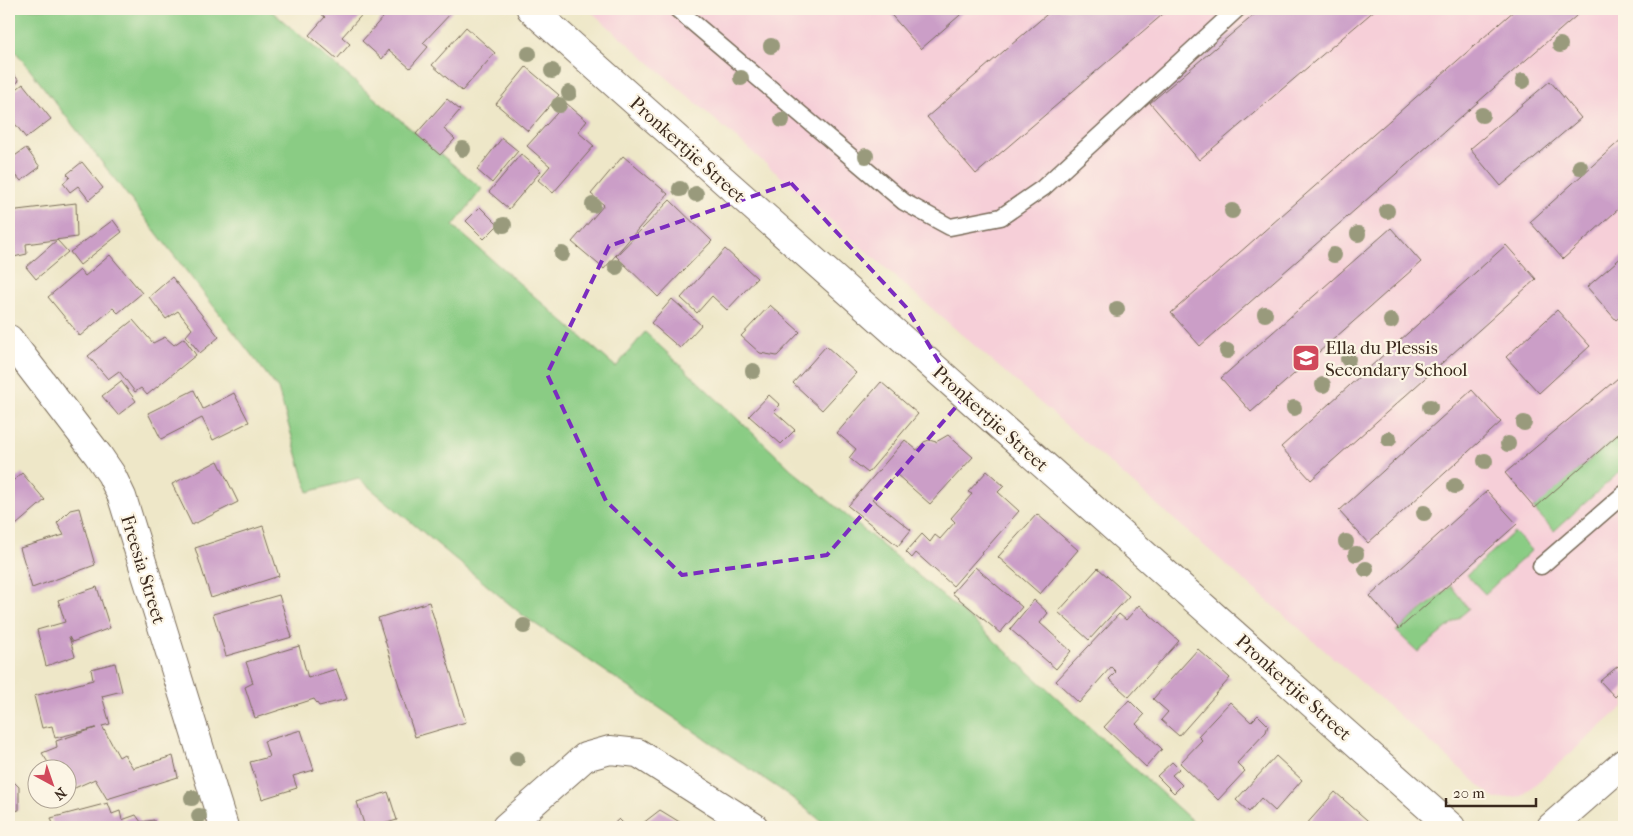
<svg xmlns="http://www.w3.org/2000/svg" width="1633" height="836" viewBox="0 0 1633 836" font-family="'IM FELL French Canon',serif">
<rect width="100%" height="100%" fill="#fcf5e5"/>
<filter id="ink" filterUnits="userSpaceOnUse"><feTurbulence type="fractalNoise" baseFrequency=".02" numOctaves="2"/><feDisplacementMap in="SourceGraphic" scale="10" xChannelSelector="R" yChannelSelector="G"/><feConvolveMatrix kernelMatrix="1 2 1 2 8 2 1 2 1" color-interpolation-filters="sRGB"/></filter>
<filter id="wash" filterUnits="userSpaceOnUse"><feTurbulence type="fractalNoise" baseFrequency=".0096" numOctaves="4" result="noise"/><feDisplacementMap in="SourceGraphic" scale="20" xChannelSelector="R" yChannelSelector="G"/><feGaussianBlur stdDeviation="1.12" result="paint"/><feColorMatrix in="noise" values="0 0 0 0 0 0 0 0 0 0 0 0 0 0 0 0 0 1.4 0 .05"/><feComposite in="paint" operator="in"/></filter>
<g filter="url(#wash)">
<rect width="100%" height="100%" fill="#eee7c8"/>
<path fill="#f6cfd8" d="M 588,9 L 1624,9 L 1624,706 L 1522,796 L 1495,799 Z"/>
<g fill="#8acc84" stroke="#627b51">
<path d="M 9,9 L 269,9 L 482,189 L 453,226 L 616,367 L 645,332 L 792,470 L 975,623 L 1199,827 L 829,827 L 787,794 L 525,617 L 358,478 L 308,492 L 278,389 L 9,43 Z"/>
<path d="M 1624,431 L 1624,468 L 1554,531 L 1533,508 Z"/>
<path d="M 1514,532 L 1532,550 L 1485,594 L 1467,575 Z"/>
<path d="M 1451,586 L 1469,609 L 1418,652 L 1396,631 Z"/>
</g>
<g id="blocks">
<g fill="#cb9ec7">
<path d="M 315,9 L 367,9 L 342,37 L 350,44 L 337,59 L 309,35 L 325,17 Z"/>
<path d="M 390,9 L 448,9 L 452,12 L 423,43 L 428,47 L 410,68 L 389,50 L 382,59 L 362,41 Z"/>
<path d="M 886,9 L 967,9 L 921,49 Z"/>
<path d="M 1053,9 L 1169,9 L 976,174 L 927,117 Z"/>
<path d="M 1261,9 L 1376,9 L 1199,160 L 1150,103 Z"/>
<path d="M 1516,9 L 1584,9 L 1200,346 L 1171,313 Z"/>
<path d="M 466,27 L 495,53 L 462,91 L 432,65 Z"/>
<path d="M 526,67 L 559,95 L 528,131 L 496,104 Z"/>
<path d="M 9,68 L 19,81 L 9,89 Z"/>
<path d="M 1550,81 L 1581,118 L 1501,186 L 1470,149 Z"/>
<path d="M 23,84 L 51,119 L 26,138 L 9,116 L 9,95 Z"/>
<path d="M 447,99 L 460,110 L 444,129 L 455,139 L 440,155 L 416,134 Z"/>
<path d="M 566,103 L 587,121 L 578,132 L 594,146 L 553,193 L 538,180 L 550,166 L 527,146 Z"/>
<path d="M 1624,137 L 1624,204 L 1563,259 L 1530,222 Z"/>
<path d="M 502,138 L 518,151 L 492,183 L 477,170 Z"/>
<path d="M 26,148 L 40,167 L 21,181 L 9,167 L 9,160 Z"/>
<path d="M 521,154 L 541,171 L 509,209 L 489,192 Z"/>
<path d="M 623,156 L 668,194 L 604,269 L 572,242 L 604,205 L 591,194 Z"/>
<path d="M 82,162 L 103,188 L 89,200 L 78,186 L 70,192 L 63,183 L 70,177 L 67,174 Z"/>
<path d="M 9,167 L 17,179 L 9,185 Z"/>
<path d="M 670,200 L 712,241 L 658,297 L 616,256 Z"/>
<path d="M 76,203 L 77,237 L 26,244 L 27,254 L 9,258 L 9,217 L 17,210 Z"/>
<path d="M 480,207 L 498,225 L 484,239 L 466,221 Z"/>
<path d="M 113,220 L 122,232 L 80,265 L 70,252 Z"/>
<path d="M 1391,228 L 1421,262 L 1251,412 L 1221,378 Z"/>
<path d="M 57,240 L 68,252 L 36,279 L 26,267 Z"/>
<path d="M 1506,245 L 1536,279 L 1311,480 L 1281,447 Z"/>
<path d="M 725,249 L 757,278 L 727,310 L 712,296 L 697,313 L 681,298 Z"/>
<path d="M 110,255 L 142,293 L 118,313 L 113,308 L 80,336 L 48,297 L 80,270 L 85,276 Z"/>
<path d="M 1624,255 L 1624,313 L 1616,320 L 1587,287 Z"/>
<path d="M 172,277 L 219,337 L 200,353 L 186,336 L 192,329 L 178,311 L 166,319 L 149,297 Z"/>
<path d="M 672,299 L 701,325 L 680,348 L 651,323 Z"/>
<path d="M 770,305 L 800,332 L 777,356 L 760,353 L 741,336 Z"/>
<path d="M 1557,310 L 1590,346 L 1539,393 L 1506,357 Z"/>
<path d="M 133,320 L 153,343 L 165,337 L 174,345 L 184,338 L 196,355 L 147,395 L 141,388 L 135,392 L 119,371 L 108,379 L 88,356 Z"/>
<path d="M 826,346 L 856,373 L 822,410 L 793,383 Z"/>
<path d="M 1624,373 L 1624,429 L 1535,508 L 1505,473 Z"/>
<path d="M 121,381 L 136,401 L 118,415 L 102,396 Z"/>
<path d="M 881,382 L 918,414 L 868,473 L 849,458 L 856,449 L 837,433 Z"/>
<path d="M 194,390 L 203,409 L 234,393 L 249,422 L 213,440 L 202,418 L 161,439 L 148,413 Z"/>
<path d="M 1472,390 L 1501,422 L 1368,543 L 1339,511 Z"/>
<path d="M 769,395 L 780,405 L 774,411 L 795,430 L 781,444 L 749,416 Z"/>
<path d="M 948,435 L 973,457 L 930,504 L 896,474 L 872,499 L 911,530 L 898,546 L 848,506 L 905,440 L 917,450 L 924,442 L 929,440 L 936,442 Z"/>
<path d="M 218,461 L 238,502 L 192,525 L 172,484 Z"/>
<path d="M 987,471 L 1004,486 L 998,492 L 1019,511 L 953,586 L 916,553 L 912,558 L 906,552 L 922,534 L 930,542 L 935,535 L 940,539 L 955,522 L 951,518 L 972,494 L 968,492 Z"/>
<path d="M 22,473 L 45,500 L 16,525 L 9,516 L 9,484 Z"/>
<path d="M 1487,491 L 1517,524 L 1399,629 L 1370,596 Z"/>
<path d="M 79,508 L 95,565 L 32,588 L 20,548 L 64,535 L 57,523 L 70,510 Z"/>
<path d="M 1037,514 L 1078,550 L 1040,594 L 998,557 Z"/>
<path d="M 263,526 L 279,576 L 211,598 L 195,548 Z"/>
<path d="M 975,567 L 1022,607 L 1000,633 L 952,593 Z"/>
<path d="M 1098,568 L 1129,596 L 1089,640 L 1058,612 Z"/>
<path d="M 97,587 L 110,628 L 72,642 L 69,637 L 75,656 L 46,666 L 37,630 L 65,622 L 58,600 Z"/>
<path d="M 279,595 L 292,637 L 226,656 L 213,614 Z"/>
<path d="M 1034,600 L 1048,613 L 1040,623 L 1071,651 L 1056,669 L 1010,629 Z"/>
<path d="M 429,602 L 466,722 L 415,737 L 378,618 Z"/>
<path d="M 1139,605 L 1179,641 L 1129,697 L 1109,679 L 1116,672 L 1111,667 L 1079,703 L 1056,681 L 1119,614 L 1126,620 Z"/>
<path d="M 299,646 L 308,678 L 336,669 L 347,699 L 319,706 L 314,699 L 255,718 L 245,687 L 253,683 L 246,662 Z"/>
<path d="M 1198,649 L 1230,678 L 1179,736 L 1161,720 L 1168,712 L 1153,699 Z"/>
<path d="M 115,663 L 122,691 L 102,696 L 110,724 L 102,726 L 119,757 L 124,754 L 133,768 L 173,756 L 178,777 L 107,799 L 95,779 L 68,791 L 68,768 L 41,768 L 49,764 L 42,753 L 57,747 L 56,741 L 96,728 L 55,738 L 52,726 L 42,728 L 34,696 L 93,680 L 91,669 Z"/>
<path d="M 1618,666 L 1624,673 L 1624,688 L 1615,697 L 1600,681 Z"/>
<path d="M 1129,700 L 1144,715 L 1136,724 L 1162,749 L 1146,767 L 1104,727 Z"/>
<path d="M 1230,702 L 1251,722 L 1258,715 L 1268,725 L 1266,732 L 1237,763 L 1245,771 L 1218,800 L 1180,763 L 1202,740 L 1198,736 Z"/>
<path d="M 301,730 L 314,770 L 293,776 L 297,788 L 262,799 L 250,762 L 269,757 L 264,741 Z"/>
<path d="M 1276,756 L 1302,780 L 1275,811 L 1261,798 L 1249,812 L 1236,800 Z"/>
<path d="M 1172,762 L 1179,769 L 1172,775 L 1182,785 L 1174,793 L 1157,776 Z"/>
<path d="M 9,777 L 19,787 L 19,810 L 9,812 Z"/>
<path d="M 388,792 L 397,820 L 373,827 L 365,827 L 357,802 Z"/>
<path d="M 1335,792 L 1375,827 L 1304,827 Z"/>
<path d="M 108,803 L 112,814 L 120,811 L 122,820 L 136,815 L 141,822 L 154,820 L 155,827 L 54,827 L 51,818 Z"/>
<path d="M 660,810 L 686,826 L 638,827 Z"/>
<path d="M 619,819 L 627,827 L 610,827 Z"/>
</g>
</g>
</g>
<g filter="url(#ink)">
<use href="#blocks" fill-opacity="0" stroke="#7a6c5a" stroke-width="1"/>
<g fill="none" stroke-linecap="round" stroke-linejoin="round">
<defs>
<g id="service">
<path d="M 677,9 L 904,202 L 950,227 L 1001,217 L 1043,188 L 1237,9"/>
<path d="M 1541,566 L 1624,494"/>
</g>
<g id="minor">
<path d="M 531,9 L 1451,827"/>
<path d="M 9,339 L 98,455 L 111,474 L 122,497 L 224,827"/>
<path d="M 506,827 L 585,757 L 610,750 L 638,753 L 754,827"/>
<path d="M 1551,827 L 1624,763"/>
</g>
</defs>
<use href="#service" stroke="#7a6c5a" stroke-width="19"/>
<use href="#minor" stroke="#7a6c5a" stroke-width="30"/>
<use href="#service" stroke="#fff" stroke-width="16"/>
<use href="#minor" stroke="#fff" stroke-width="28"/>
</g>
<g fill="#999a7c">
<circle cx="1560" cy="45" r="8"/>
<circle cx="771" cy="46" r="8"/>
<circle cx="529" cy="54" r="8"/>
<circle cx="552" cy="71" r="8"/>
<circle cx="741" cy="78" r="8"/>
<circle cx="1523" cy="81" r="8"/>
<circle cx="569" cy="93" r="8"/>
<circle cx="559" cy="105" r="8"/>
<circle cx="1482" cy="115" r="8"/>
<circle cx="782" cy="120" r="8"/>
<circle cx="463" cy="149" r="8"/>
<circle cx="866" cy="156" r="8"/>
<circle cx="1580" cy="167" r="8"/>
<circle cx="680" cy="189" r="8"/>
<circle cx="696" cy="194" r="8"/>
<circle cx="593" cy="205" r="8"/>
<circle cx="1232" cy="211" r="8"/>
<circle cx="1387" cy="211" r="8"/>
<circle cx="504" cy="225" r="8"/>
<circle cx="1358" cy="234" r="8"/>
<circle cx="562" cy="254" r="8"/>
<circle cx="1334" cy="255" r="8"/>
<circle cx="616" cy="267" r="8"/>
<circle cx="1117" cy="309" r="8"/>
<circle cx="1265" cy="314" r="8"/>
<circle cx="1391" cy="321" r="8"/>
<circle cx="1227" cy="351" r="8"/>
<circle cx="1348" cy="359" r="8"/>
<circle cx="753" cy="371" r="8"/>
<circle cx="1323" cy="385" r="8"/>
<circle cx="1430" cy="407" r="8"/>
<circle cx="1294" cy="408" r="8"/>
<circle cx="1524" cy="423" r="8"/>
<circle cx="1389" cy="439" r="8"/>
<circle cx="1508" cy="444" r="8"/>
<circle cx="1485" cy="461" r="8"/>
<circle cx="1455" cy="486" r="8"/>
<circle cx="1424" cy="513" r="8"/>
<circle cx="1346" cy="542" r="8"/>
<circle cx="1356" cy="554" r="8"/>
<circle cx="1366" cy="569" r="8"/>
<circle cx="524" cy="626" r="8"/>
<circle cx="517" cy="759" r="8"/>
<circle cx="192" cy="798" r="8"/>
<circle cx="199" cy="816" r="8"/>
</g>
</g>
<path fill="none" stroke="#7b2cbf" stroke-width="4" stroke-dasharray="10 6" stroke-linejoin="round" d="M 791,183 L 906,307 L 962,400 L 827,555 L 682,575 L 606,501 L 547,374 L 609,246 Z"/>
<defs>
<symbol id="school-square" viewBox="-11 -11 22 22"><rect x="-9" y="-9" width="18" height="18" rx="4" fill="#d1495b" stroke="#fcf5e5"/><path d="M0-5L7-2L0 1L-7-2ZM-4 1L0 2.5L4 1V4Q0 6-4 4Z" fill="#fff"/></symbol>
</defs>
<g fill-rule="evenodd">
<use href="#school-square" x="1290" y="342" width="32" height="32"/>
</g>
<g text-anchor="middle" stroke-width="4.5" stroke-linejoin="round" paint-order="stroke">
<g font-size="19" fill="#3b2a1e" stroke="#fcf5e5">
<text transform="translate(688 149) rotate(42)" y="7">Pronkertjie Street</text>
<text transform="translate(991 418) rotate(42)" y="7">Pronkertjie Street</text>
<text transform="translate(144 569) rotate(73)" y="7">Freesia Street</text>
<text transform="translate(1294 687) rotate(42)" y="7">Pronkertjie Street</text>
</g>
<g font-size="19" fill="#3b2a1e" stroke="#fcf5e5" text-anchor="start">
<text x="1325" y="354">Ella du Plessis<tspan x="1325" dy="22">Secondary School</tspan></text>
</g>
</g>
<rect width="1633" height="836" fill="none" stroke="#fcf5e5" stroke-width="30"/>
<g transform="translate(52 784) rotate(140)"><circle r="24" fill="#fcf5e5" stroke="#afa495"/>
<path d="M0-4L9 19L0 12L-9 19Z" fill="#d1495b"/>
<text y="-8" font-size="14" font-weight="bold" text-anchor="middle" fill="#3b2a1e">N</text>
</g>
<path d="M1446 798v8h90v-8" fill="none" stroke="#3b2a1e" stroke-width="2.5"/>
<text x="1453" y="798" font-size="15" fill="#3b2a1e" stroke="#fcf5e5" stroke-width="4" paint-order="stroke">20 m</text>
</svg>
